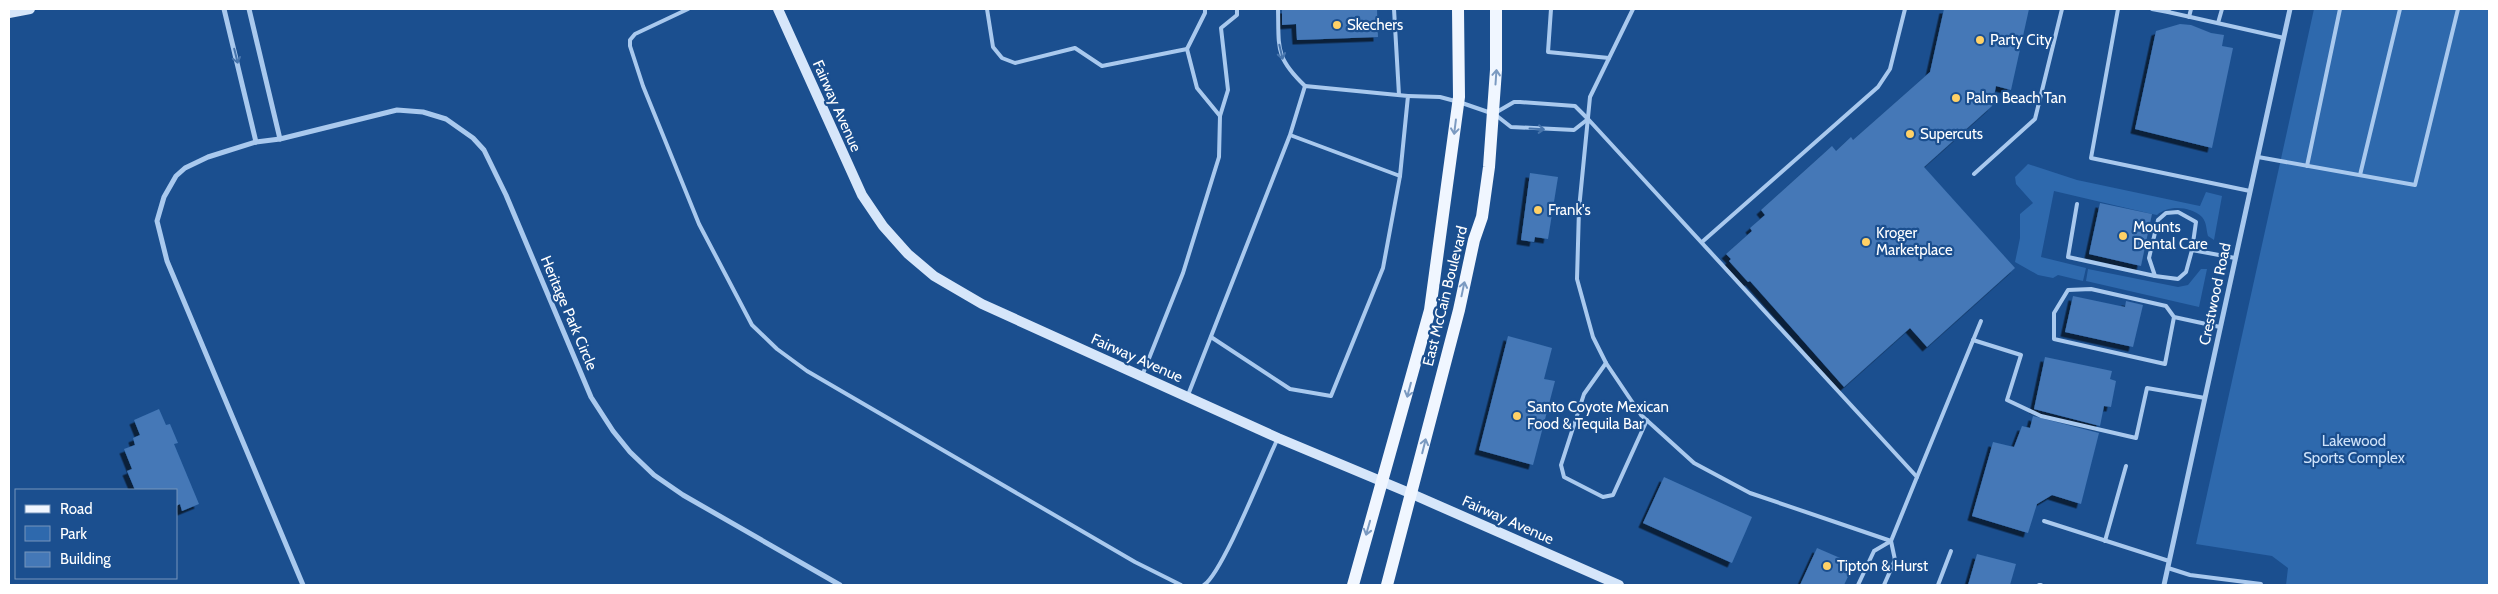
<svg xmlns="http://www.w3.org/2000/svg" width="2498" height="594" viewBox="0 0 2498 594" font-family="Cabin,sans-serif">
<defs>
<filter id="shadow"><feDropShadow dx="-4.5" dy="4.5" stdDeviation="0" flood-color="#0009"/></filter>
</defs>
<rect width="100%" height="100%" fill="#1b4f8f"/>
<g fill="#2e69ad">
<path d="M 2314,9 L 2489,9 L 2489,585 L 2286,585 L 2288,568 L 2272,556 L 2196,544 Z"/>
<path d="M 2028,164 L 2077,180 L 2195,205 L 2200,206 L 2206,192 L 2222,196 L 2214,240 L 2208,236 C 2206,229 2207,223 2202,217 C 2190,206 2168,205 2157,215 L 2152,214 L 2054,191 L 2041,257 L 2086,268 L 2083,281 L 2058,275 L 2053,278 L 2038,275 L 2015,262 L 2020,238 L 2020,214 L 2033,203 L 2016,184 L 2015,177 Z"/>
<path d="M 2088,269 L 2178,287 L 2188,285 L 2201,269 L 2207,269 L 2199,307 L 2086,281 Z"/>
</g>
<g fill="#4478b7" filter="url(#shadow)">
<path d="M 1282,9 L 1377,9 L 1378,37 L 1297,40 L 1296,24 L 1282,25 Z"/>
<path d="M 1944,9 L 2029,9 L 2011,90 L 1996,86 L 1992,106 L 1924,167 L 2015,268 L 1927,347 L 1910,328 L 1844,387 L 1750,281 L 1748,282 L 1729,261 L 1731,259 L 1726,254 L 1752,231 L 1750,228 L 1765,215 L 1761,210 L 1832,146 L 1836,151 L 1851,137 L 1853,140 L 1930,72 Z"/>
<path d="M 2180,24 L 2191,25 L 2211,33 L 2224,35 L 2222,46 L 2233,48 L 2212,148 L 2135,129 L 2156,31 Z"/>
<path d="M 1530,173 L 1558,177 L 1548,239 L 1535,237 L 1534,242 L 1521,240 Z"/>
<path d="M 2100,203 L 2152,214 L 2141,266 L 2089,254 Z"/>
<path d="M 2073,296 L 2125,307 L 2126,301 L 2143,305 L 2133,347 L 2065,332 Z"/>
<path d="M 1508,336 L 1552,348 L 1544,379 L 1555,381 L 1533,465 L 1479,450 Z"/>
<path d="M 2045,357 L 2112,371 L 2110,379 L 2116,381 L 2111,407 L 2104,406 L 2100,426 L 2034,409 Z"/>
<path d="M 159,409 L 166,425 L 170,424 L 178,443 L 174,444 L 199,504 L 182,511 L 180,504 L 176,506 L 176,490 L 135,490 L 127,471 L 132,469 L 124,449 L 135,445 L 133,438 L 140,435 L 134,420 Z"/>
<path d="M 2033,416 L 2099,433 L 2081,504 L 2052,495 L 2037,504 L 2028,533 L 1972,516 L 1993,442 L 2014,447 L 2022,426 L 2030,428 Z"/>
<path d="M 1664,477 L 1752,517 L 1732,563 L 1643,523 Z"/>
<path d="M 1817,548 L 1854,564 L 1844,585 L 1800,585 Z"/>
<path d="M 1977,554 L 2016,564 L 2010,585 L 1968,585 Z"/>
</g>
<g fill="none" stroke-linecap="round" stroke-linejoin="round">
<g stroke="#a9c9ee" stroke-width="4">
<path d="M 688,9 L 635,34 L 630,40 L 630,46 L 643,86 L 699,224 L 752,325 L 777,349 L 807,371 L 1135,562 L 1181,585"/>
<path d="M 987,9 L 993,47 L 1002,58 L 1015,63 L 1075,48 L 1102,66 L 1187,49 L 1205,13 L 1205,9"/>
<path d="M 1278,9 C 1279,49 1275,57 1305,86"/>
<path d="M 1394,9 L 1399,95"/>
<path d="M 1551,9 L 1548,52 L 1609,58"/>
<path d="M 2118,9 L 2091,158 L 2250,191"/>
<path d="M 2152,9 L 2168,12 L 2169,9"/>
<path d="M 2168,12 L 2284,38"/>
<path d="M 2189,17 L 2191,9"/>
<path d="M 2218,23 L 2222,9"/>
<path d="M 1187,49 L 1197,88 L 1220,116"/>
<path d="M 1408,96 L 1440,97 L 1455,101"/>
<path d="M 1462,103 L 1491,113"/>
<path d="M 1495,113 L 1514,102 L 1520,102 L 1575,106 L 1588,119 L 1574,130 L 1511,127 L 1497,116"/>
<path d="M 1588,119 L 1917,477 L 1891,541 L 1750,493 L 1694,463 L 1641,415 L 1606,363 L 1593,337 L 1577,279 L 1579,209 L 1590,97 L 1633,9"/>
<path d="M 2258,157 L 2415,185 L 2458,9"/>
<path d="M 2307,166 L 2340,9"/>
<path d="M 1974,174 L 2035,119 L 2062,9"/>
<path d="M 2360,175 L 2400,9"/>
<path d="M 2077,204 L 2068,257 L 2155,276 L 2178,279 L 2186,272 L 2192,250 L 2235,258"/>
<path d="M 1702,242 L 1878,87 L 1890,69 L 1905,9"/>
<path d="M 2155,276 L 2149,258 L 2158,220 L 2166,213 L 2178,212 L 2196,222 L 2192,250"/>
<path d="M 2174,317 L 2166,306 L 2091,289 L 2068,290 L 2054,313 L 2054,339 L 2165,364 L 2174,317 L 2220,327"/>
<path d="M 1211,337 L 1290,389 L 1331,396 L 1383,268 L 1400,176"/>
<path d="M 1973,340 L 2021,355 L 2007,400 L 2041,416 L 2136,438 L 2147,388 L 2205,398"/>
<path d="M 1606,363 L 1584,394 L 1561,465 L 1564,477 L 1603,497 L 1613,495 L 1647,420"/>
<path d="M 1142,376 L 1183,273 L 1219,157 L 1220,116 L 1228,90 L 1221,28 L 1237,15 L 1237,9"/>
<path d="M 1188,395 L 1290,135 L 1400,176 L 1408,96 L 1305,86 L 1290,135"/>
<path d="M 1917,477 L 1981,321"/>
<path d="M 2044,521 L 2169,561"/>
<path d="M 2105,541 L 2126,466"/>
<path d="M 2168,568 L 2190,575 L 2261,584"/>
<path d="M 1204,585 C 1223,572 1265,465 1278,438"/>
<path d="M 1858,585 L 1874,551 L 1891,541 L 1895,560 L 1884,585"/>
<path d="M 1938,585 L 1951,551"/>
<path d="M 2039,585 L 2041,585"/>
</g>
<g stroke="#a9c9ee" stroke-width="5">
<path d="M 224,9 L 256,142"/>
<path d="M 249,9 L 280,139"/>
<path d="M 303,585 L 167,261 L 157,221 L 164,197 L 176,176 L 185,168 L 208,157 L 256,142 L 280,139 L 397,110 L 423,112 L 446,119 L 473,138 L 484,150 L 506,195 L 591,397 L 613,431 L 630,452 L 654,475 L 683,495 L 840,585"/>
<path d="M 2164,585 L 2290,9"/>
</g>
<g stroke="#d6e6fa" stroke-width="10">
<path d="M 778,9 L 862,195 L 883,226 L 908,254 L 934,276 L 982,304 L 1278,438 L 1412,494 L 1619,585"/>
<path d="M 9,13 L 30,9"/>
</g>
<g stroke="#f0f6ff" stroke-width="12">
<path d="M 1353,585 L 1430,310 L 1459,97 L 1458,9"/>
<path d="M 1387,585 L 1459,310 L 1474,240 L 1482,217 L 1489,167 L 1496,70 L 1496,9"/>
</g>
</g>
<defs><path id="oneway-shaft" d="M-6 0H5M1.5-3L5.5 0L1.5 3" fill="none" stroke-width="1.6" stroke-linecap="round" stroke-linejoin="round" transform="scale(1.25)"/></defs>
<g stroke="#4674ac">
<use href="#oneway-shaft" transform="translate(1281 52) rotate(77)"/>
<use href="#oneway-shaft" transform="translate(236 56) rotate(76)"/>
<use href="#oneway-shaft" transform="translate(1537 129) rotate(3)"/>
</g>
<g stroke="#7b9ac1">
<use href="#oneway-shaft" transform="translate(1496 77) rotate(-86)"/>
<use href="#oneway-shaft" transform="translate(1455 127) rotate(97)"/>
<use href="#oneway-shaft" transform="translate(1463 289) rotate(-78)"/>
<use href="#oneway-shaft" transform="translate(1409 390) rotate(105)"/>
<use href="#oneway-shaft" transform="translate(1424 446) rotate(-76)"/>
<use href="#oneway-shaft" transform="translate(1368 528) rotate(106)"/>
</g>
<g fill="#ffd166" stroke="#1b4f8f" stroke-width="2">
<circle cx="1337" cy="25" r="5"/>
<circle cx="1980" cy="40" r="5"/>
<circle cx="1956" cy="98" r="5"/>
<circle cx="1910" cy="134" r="5"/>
<circle cx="1538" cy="210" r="5"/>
<circle cx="2123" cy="236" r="5"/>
<circle cx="1866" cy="242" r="5"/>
<circle cx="1517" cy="416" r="5"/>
<circle cx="1827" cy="566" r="5"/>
</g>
<g text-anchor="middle" stroke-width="4.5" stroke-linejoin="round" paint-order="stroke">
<g font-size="15" fill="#fff" stroke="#1b4f8f" text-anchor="start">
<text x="1347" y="30">Skechers</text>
<text x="1990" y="45">Party City</text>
<text x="1966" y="103">Palm Beach Tan</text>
<text x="1920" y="139">Supercuts</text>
<text x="1548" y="215">Frank's</text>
<text x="2133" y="232">Mounts<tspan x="2133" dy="17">Dental Care</tspan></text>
<text x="1876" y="238">Kroger<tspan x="1876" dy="17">Marketplace</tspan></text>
<text x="1527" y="412">Santo Coyote Mexican<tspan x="1527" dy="17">Food &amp; Tequila Bar</tspan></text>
<text x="1837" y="571">Tipton &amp; Hurst</text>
</g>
<g font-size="15" fill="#fff" stroke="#1b4f8f">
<text transform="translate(837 106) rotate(66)" y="5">Fairway Avenue</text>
<text transform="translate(2215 294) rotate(-78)" y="5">Crestwood Road</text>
<text transform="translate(1445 296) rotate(-76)" y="5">East McCain Boulevard</text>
<text transform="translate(569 313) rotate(67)" y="5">Heritage Park Circle</text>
<text transform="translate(1137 358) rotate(24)" y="5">Fairway Avenue</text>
<text transform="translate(1508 520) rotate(24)" y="5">Fairway Avenue</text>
</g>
<g font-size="15" fill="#cfe3fa" stroke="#1b4f8f">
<text x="2354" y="446">Lakewood<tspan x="2354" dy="17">Sports Complex</tspan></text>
</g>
</g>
<rect width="2498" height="594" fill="none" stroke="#ffffff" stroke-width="20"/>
<rect x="15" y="489" width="162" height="90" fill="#1b4f8f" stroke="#7695bc"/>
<rect x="25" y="505" width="25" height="8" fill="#f0f6ff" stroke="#7695bc"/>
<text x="60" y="514" font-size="15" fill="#ffffff">Road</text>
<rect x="25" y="526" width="25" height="15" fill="#2e69ad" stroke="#7695bc"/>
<text x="60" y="539" font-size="15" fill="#ffffff">Park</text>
<rect x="25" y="552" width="25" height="15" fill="#4478b7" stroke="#7695bc"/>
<text x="60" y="564" font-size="15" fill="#ffffff">Building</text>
</svg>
